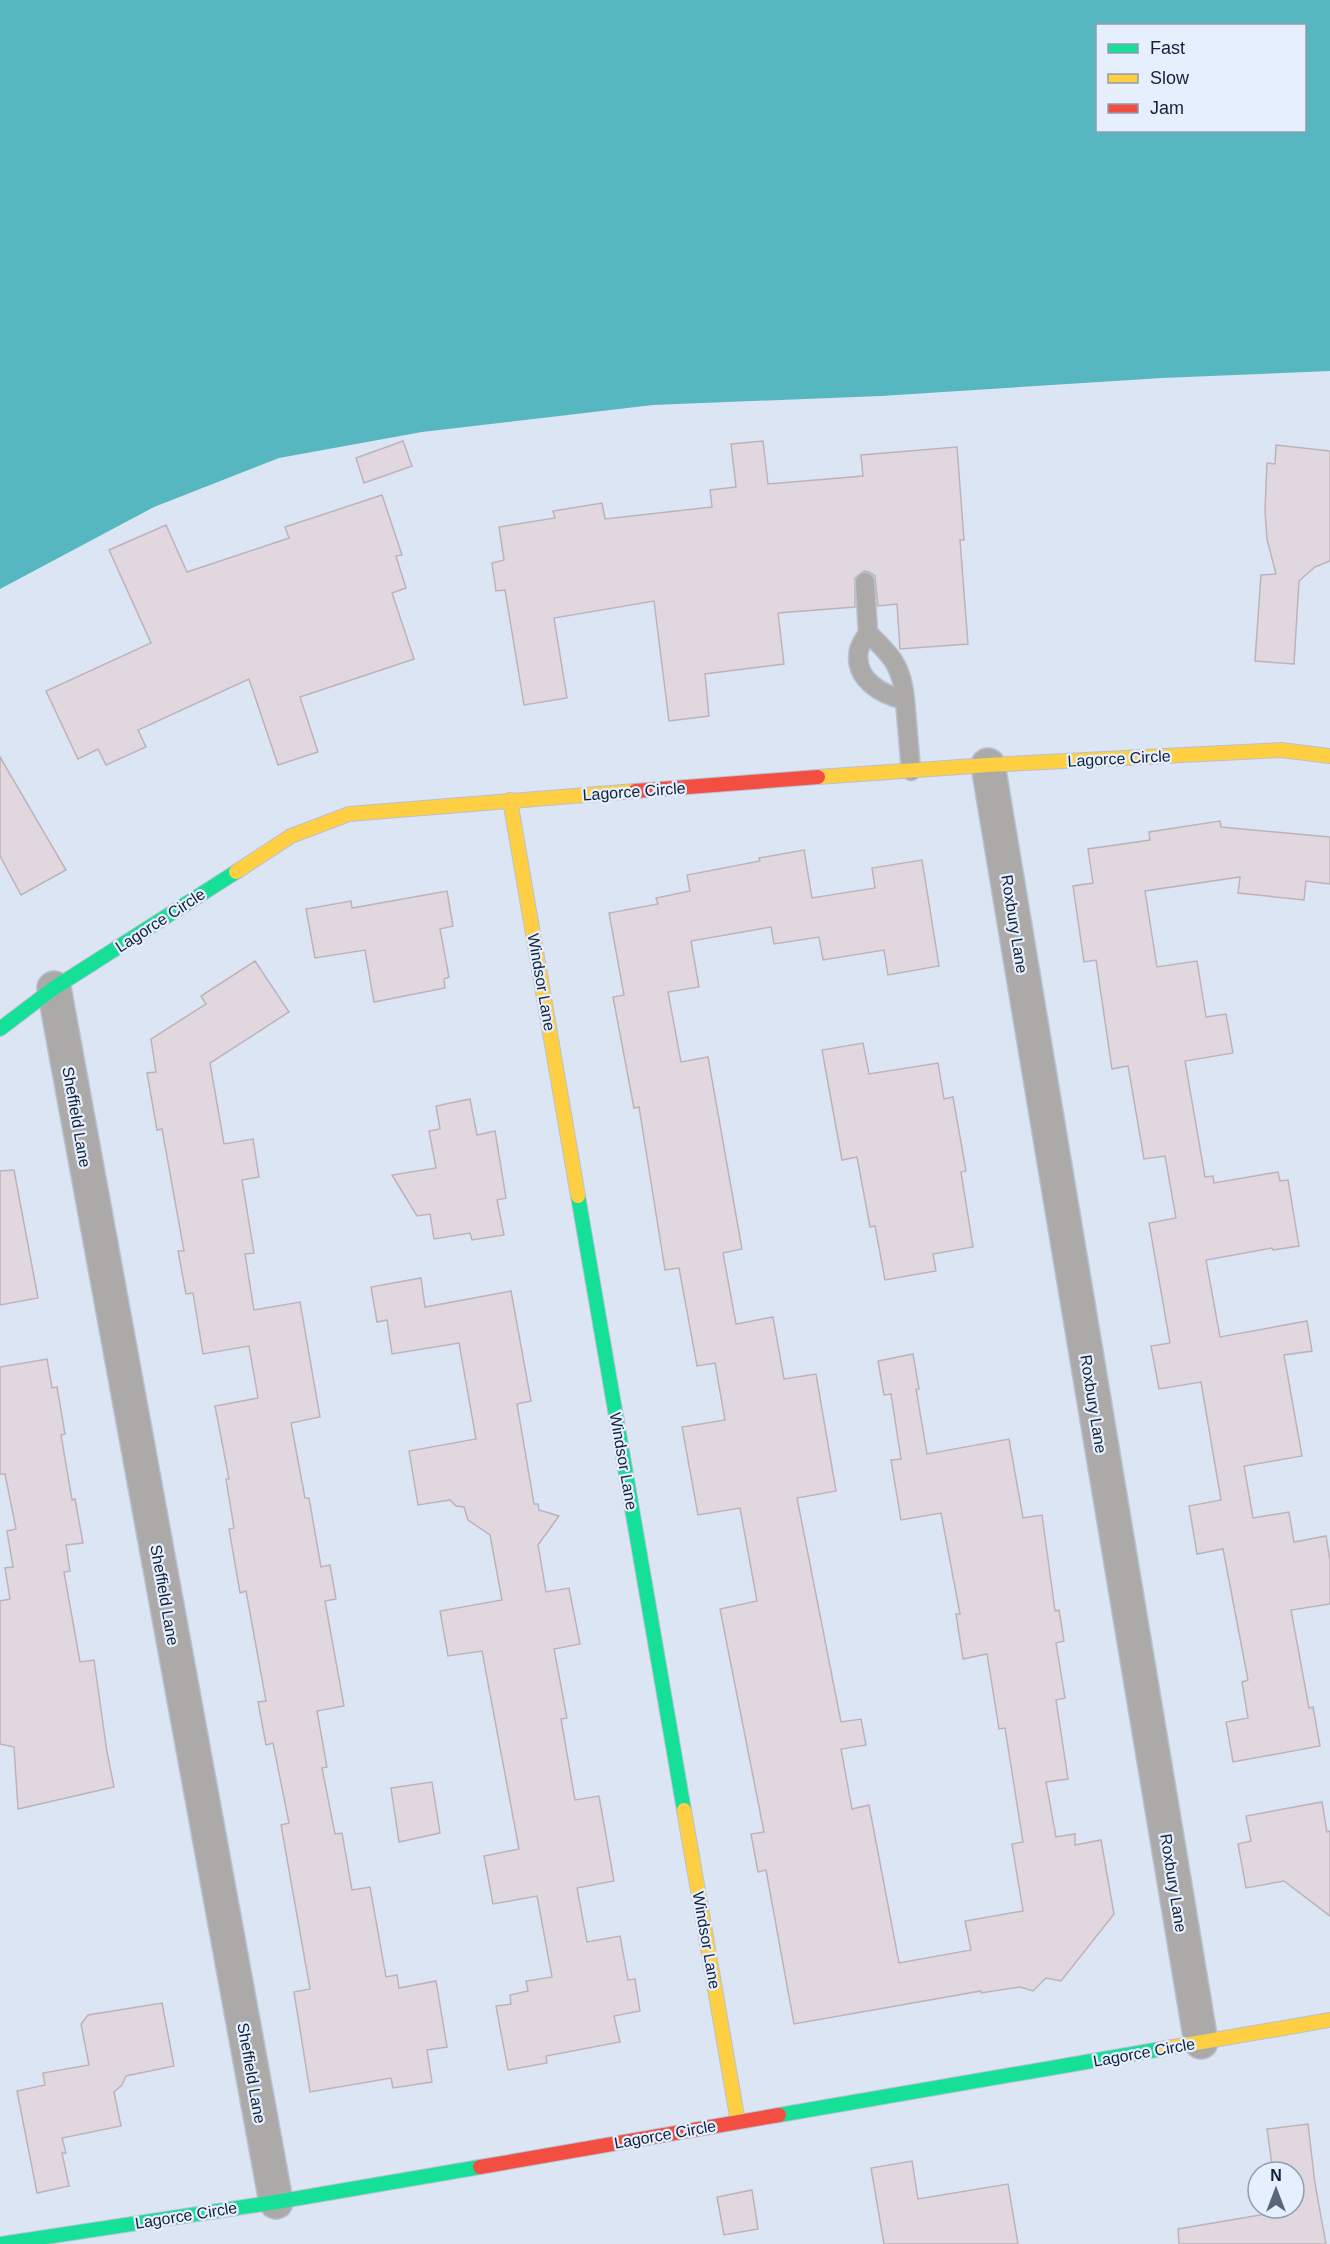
<svg xmlns="http://www.w3.org/2000/svg" width="1330" height="2244" viewBox="0 0 1330 2244" font-family="Helvetica,sans-serif">
<rect width="100%" height="100%" fill="#dce5f4"/>
<path fill="#57b7c1" fill-rule="evenodd" d="M 0,0 L 1330,0 L 1330,371 L 1162,378 L 881,396 L 653,405 L 422,432 L 279,458 L 154,507 L 0,589 ZM 1098,26 L 1304,26 L 1304,130 L 1098,130 Z"/>
<g fill="#e0d8de" stroke="#beb2b9" stroke-width="1.5">
<path d="M 403,441 L 412,466 L 364,483 L 356,458 Z"/>
<path d="M 763,441 L 768,484 L 863,476 L 861,455 L 957,447 L 964,540 L 960,540 L 968,644 L 900,649 L 897,604 L 878,606 L 875,576 L 869,572 L 864,571 L 855,578 L 855,607 L 778,613 L 784,664 L 705,674 L 709,716 L 669,721 L 654,601 L 554,618 L 567,698 L 524,705 L 505,590 L 496,591 L 492,563 L 504,560 L 499,527 L 555,518 L 553,511 L 602,503 L 605,519 L 712,507 L 710,490 L 736,487 L 731,444 Z"/>
<path d="M 1276,445 L 1330,451 L 1330,561 L 1315,567 L 1299,581 L 1294,664 L 1255,661 L 1261,575 L 1276,574 L 1267,539 L 1265,511 L 1267,463 L 1275,464 Z"/>
<path d="M 382,495 L 402,555 L 396,556 L 406,588 L 392,593 L 414,659 L 300,697 L 318,752 L 278,765 L 249,679 L 138,730 L 146,747 L 106,765 L 98,749 L 78,759 L 46,691 L 151,643 L 109,550 L 166,525 L 187,572 L 289,538 L 285,527 Z"/>
<path d="M 0,757 L 66,870 L 21,895 L 0,856 Z"/>
<path d="M 1220,821 L 1221,827 L 1330,837 L 1330,884 L 1306,881 L 1304,900 L 1238,893 L 1240,877 L 1145,891 L 1157,967 L 1197,961 L 1206,1017 L 1226,1014 L 1233,1053 L 1185,1061 L 1205,1177 L 1213,1176 L 1214,1183 L 1278,1172 L 1280,1181 L 1288,1180 L 1299,1246 L 1273,1250 L 1272,1248 L 1206,1260 L 1220,1337 L 1307,1321 L 1312,1351 L 1284,1355 L 1302,1456 L 1244,1466 L 1253,1518 L 1289,1512 L 1294,1542 L 1326,1536 L 1330,1560 L 1330,1604 L 1291,1610 L 1309,1708 L 1313,1707 L 1320,1746 L 1233,1762 L 1226,1722 L 1248,1718 L 1242,1682 L 1248,1680 L 1223,1549 L 1197,1554 L 1189,1506 L 1221,1500 L 1201,1382 L 1159,1389 L 1151,1346 L 1170,1343 L 1149,1223 L 1176,1218 L 1165,1156 L 1144,1159 L 1128,1066 L 1112,1069 L 1096,960 L 1084,962 L 1073,886 L 1093,883 L 1088,849 L 1150,840 L 1149,832 Z"/>
<path d="M 804,850 L 812,898 L 875,888 L 872,868 L 922,860 L 939,966 L 888,975 L 884,950 L 823,960 L 819,937 L 774,944 L 771,927 L 691,941 L 699,987 L 668,992 L 681,1062 L 708,1057 L 742,1249 L 723,1253 L 736,1324 L 773,1317 L 784,1379 L 816,1374 L 836,1491 L 797,1498 L 841,1722 L 861,1719 L 866,1745 L 841,1749 L 852,1809 L 869,1805 L 899,1963 L 971,1950 L 965,1921 L 1023,1911 L 1012,1844 L 1023,1842 L 1005,1728 L 999,1729 L 987,1654 L 963,1659 L 956,1614 L 960,1614 L 941,1513 L 901,1520 L 891,1460 L 901,1459 L 891,1394 L 884,1395 L 878,1361 L 913,1354 L 919,1389 L 916,1389 L 927,1454 L 1009,1439 L 1023,1518 L 1042,1515 L 1055,1611 L 1059,1610 L 1064,1641 L 1056,1643 L 1065,1698 L 1056,1700 L 1068,1779 L 1046,1782 L 1056,1837 L 1075,1834 L 1075,1845 L 1101,1840 L 1114,1914 L 1061,1981 L 1046,1978 L 1033,1991 L 1020,1987 L 981,1993 L 981,1991 L 794,2024 L 766,1870 L 758,1872 L 751,1834 L 764,1832 L 720,1609 L 757,1601 L 740,1508 L 698,1515 L 682,1427 L 725,1420 L 715,1363 L 697,1366 L 679,1268 L 665,1270 L 639,1107 L 634,1108 L 613,997 L 624,995 L 609,913 L 658,904 L 656,898 L 690,891 L 687,875 L 760,861 L 759,858 Z"/>
<path d="M 447,891 L 453,926 L 440,929 L 449,977 L 444,979 L 445,988 L 374,1002 L 365,950 L 315,958 L 306,909 L 351,901 L 352,908 Z"/>
<path d="M 255,961 L 289,1012 L 210,1063 L 224,1144 L 253,1139 L 259,1177 L 242,1180 L 254,1253 L 245,1254 L 254,1310 L 300,1302 L 320,1417 L 291,1423 L 305,1498 L 309,1498 L 321,1567 L 330,1565 L 336,1599 L 325,1601 L 344,1706 L 317,1711 L 327,1767 L 322,1768 L 335,1834 L 342,1833 L 352,1890 L 370,1887 L 386,1977 L 397,1975 L 399,1988 L 436,1981 L 447,2047 L 427,2050 L 432,2082 L 393,2088 L 391,2078 L 310,2092 L 294,1992 L 310,1989 L 281,1825 L 289,1823 L 273,1743 L 266,1745 L 258,1702 L 266,1701 L 246,1591 L 240,1593 L 229,1529 L 234,1528 L 226,1479 L 229,1479 L 215,1406 L 258,1398 L 249,1346 L 203,1354 L 193,1293 L 186,1294 L 178,1251 L 184,1251 L 162,1129 L 157,1130 L 147,1073 L 156,1072 L 151,1039 L 206,1004 L 201,996 Z"/>
<path d="M 863,1043 L 869,1074 L 938,1063 L 944,1099 L 953,1097 L 966,1171 L 961,1172 L 973,1247 L 933,1254 L 936,1271 L 885,1280 L 875,1226 L 870,1227 L 857,1157 L 842,1160 L 822,1050 Z"/>
<path d="M 470,1099 L 477,1135 L 495,1131 L 506,1198 L 497,1200 L 504,1235 L 472,1240 L 470,1233 L 434,1239 L 430,1214 L 417,1216 L 392,1175 L 436,1168 L 429,1131 L 440,1129 L 436,1106 Z"/>
<path d="M 14,1170 L 38,1298 L 0,1305 L 0,1171 Z"/>
<path d="M 421,1278 L 425,1307 L 511,1291 L 531,1401 L 517,1404 L 534,1504 L 538,1504 L 539,1510 L 559,1516 L 538,1545 L 546,1592 L 569,1588 L 580,1644 L 554,1649 L 567,1718 L 561,1719 L 575,1800 L 599,1796 L 614,1881 L 577,1888 L 587,1942 L 620,1936 L 628,1980 L 635,1979 L 640,2011 L 614,2016 L 620,2042 L 546,2056 L 547,2063 L 508,2070 L 496,2006 L 511,2004 L 510,1995 L 528,1991 L 526,1981 L 552,1977 L 537,1896 L 493,1904 L 484,1856 L 519,1849 L 482,1651 L 448,1656 L 440,1611 L 502,1600 L 490,1535 L 468,1520 L 464,1507 L 456,1506 L 450,1500 L 418,1505 L 409,1451 L 476,1439 L 459,1343 L 392,1354 L 387,1320 L 377,1322 L 371,1287 Z"/>
<path d="M 47,1359 L 52,1388 L 57,1387 L 65,1434 L 61,1435 L 72,1500 L 75,1499 L 83,1543 L 66,1545 L 70,1571 L 64,1572 L 80,1662 L 94,1660 L 107,1752 L 114,1787 L 18,1809 L 14,1747 L 0,1744 L 0,1601 L 10,1599 L 5,1568 L 13,1567 L 7,1531 L 16,1529 L 5,1474 L 0,1474 L 0,1367 Z"/>
<path d="M 432,1782 L 440,1833 L 399,1842 L 391,1788 Z"/>
<path d="M 1322,1802 L 1327,1832 L 1330,1831 L 1330,1916 L 1284,1881 L 1246,1888 L 1238,1844 L 1251,1841 L 1246,1816 Z"/>
<path d="M 162,2003 L 174,2066 L 126,2076 L 122,2085 L 114,2092 L 121,2126 L 62,2138 L 66,2153 L 62,2153 L 69,2186 L 37,2193 L 17,2091 L 45,2085 L 43,2073 L 89,2065 L 81,2024 L 88,2015 Z"/>
<path d="M 1308,2124 L 1315,2184 L 1326,2244 L 1179,2244 L 1178,2229 L 1278,2212 L 1278,2208 L 1294,2208 L 1294,2172 L 1273,2172 L 1267,2129 Z"/>
<path d="M 912,2161 L 918,2199 L 1008,2184 L 1018,2244 L 884,2244 L 871,2168 Z"/>
<path d="M 752,2190 L 758,2229 L 724,2235 L 717,2197 Z"/>
</g>
<g fill="none" stroke-linecap="round" stroke-linejoin="round">
<defs>
<g id="lane">
<path d="M 865,582 L 868,633"/>
<path d="M 905,700 C 902,666 892,656 868,633 C 865,638 860,645 859,650 C 853,679 882,695 905,700 L 911,771"/>
</g>
<g id="street">
<path d="M 988,765 L 1201,2042"/>
<path d="M 54,988 L 276,2202"/>
</g>
<g id="fast">
<path d="M 0,1029 L 54,988 L 236,872"/>
<path d="M 578,1196 L 684,1810"/>
<path d="M 779,2115 L 1161,2049"/>
<path d="M 0,2244 L 276,2202 L 480,2167"/>
</g>
<g id="slow">
<path d="M 818,777 L 988,765 L 1281,750 L 1330,756"/>
<path d="M 510,800 L 578,1196"/>
<path d="M 236,872 L 291,836 L 349,814 L 635,791"/>
<path d="M 684,1810 L 738,2122"/>
<path d="M 1161,2049 L 1330,2020"/>
</g>
<g id="jam">
<path d="M 635,791 L 818,777"/>
<path d="M 480,2167 L 779,2115"/>
</g>
</defs>
<use href="#lane" stroke="#b9c2d1" stroke-width="21"/>
<use href="#street" stroke="#b9c2d1" stroke-width="36"/>
<use href="#fast" stroke="#b9c2d1" stroke-width="16"/>
<use href="#slow" stroke="#b9c2d1" stroke-width="16"/>
<use href="#jam" stroke="#b9c2d1" stroke-width="16"/>
<use href="#lane" stroke="#acaaa8" stroke-width="18"/>
<use href="#street" stroke="#acaaa8" stroke-width="33"/>
<use href="#fast" stroke="#16e098" stroke-width="14"/>
<use href="#slow" stroke="#ffcf43" stroke-width="14"/>
<use href="#jam" stroke="#f24e42" stroke-width="14"/>
</g>
<g text-anchor="middle" stroke-width="4.5" stroke-linejoin="round" paint-order="stroke">
<g font-size="16" fill="#12203a" stroke="#e6effd">
<text transform="translate(1119 758) rotate(-3)" y="6">Lagorce Circle</text>
<text transform="translate(634 791) rotate(-4)" y="6">Lagorce Circle</text>
<text transform="translate(160 920) rotate(-33)" y="6">Lagorce Circle</text>
<text transform="translate(1015 924) rotate(81)" y="6">Roxbury Lane</text>
<text transform="translate(542 982) rotate(80)" y="6">Windsor Lane</text>
<text transform="translate(77 1117) rotate(80)" y="6">Sheffield Lane</text>
<text transform="translate(1094 1404) rotate(81)" y="6">Roxbury Lane</text>
<text transform="translate(624 1461) rotate(80)" y="6">Windsor Lane</text>
<text transform="translate(165 1595) rotate(80)" y="6">Sheffield Lane</text>
<text transform="translate(1174 1883) rotate(81)" y="6">Roxbury Lane</text>
<text transform="translate(707 1940) rotate(80)" y="6">Windsor Lane</text>
<text transform="translate(1144 2052) rotate(-10)" y="6">Lagorce Circle</text>
<text transform="translate(252 2073) rotate(80)" y="6">Sheffield Lane</text>
<text transform="translate(665 2134) rotate(-10)" y="6">Lagorce Circle</text>
<text transform="translate(186 2215) rotate(-9)" y="6">Lagorce Circle</text>
</g>
</g>
<rect x="1096" y="24" width="210" height="108" fill="#e6effd" stroke="#919caf" stroke-width="1.5"/>
<rect x="1108" y="44" width="30" height="9" fill="#16e098" stroke="#919caf" stroke-width="1.5"/>
<text x="1150" y="54" font-size="18" fill="#12203a">Fast</text>
<rect x="1108" y="74" width="30" height="9" fill="#ffcf43" stroke="#919caf" stroke-width="1.5"/>
<text x="1150" y="84" font-size="18" fill="#12203a">Slow</text>
<rect x="1108" y="104" width="30" height="9" fill="#f24e42" stroke="#919caf" stroke-width="1.5"/>
<text x="1150" y="114" font-size="18" fill="#12203a">Jam</text>
<g transform="translate(1276 2190)"><circle r="28" fill="#e6effd" stroke="#919caf" stroke-width="1.5"/>
<path d="M0-4.5L10 22L0 15L-10 22Z" fill="#59657b"/>
<text y="-9" font-size="16" font-weight="bold" text-anchor="middle" fill="#12203a">N</text>
</g>
</svg>
